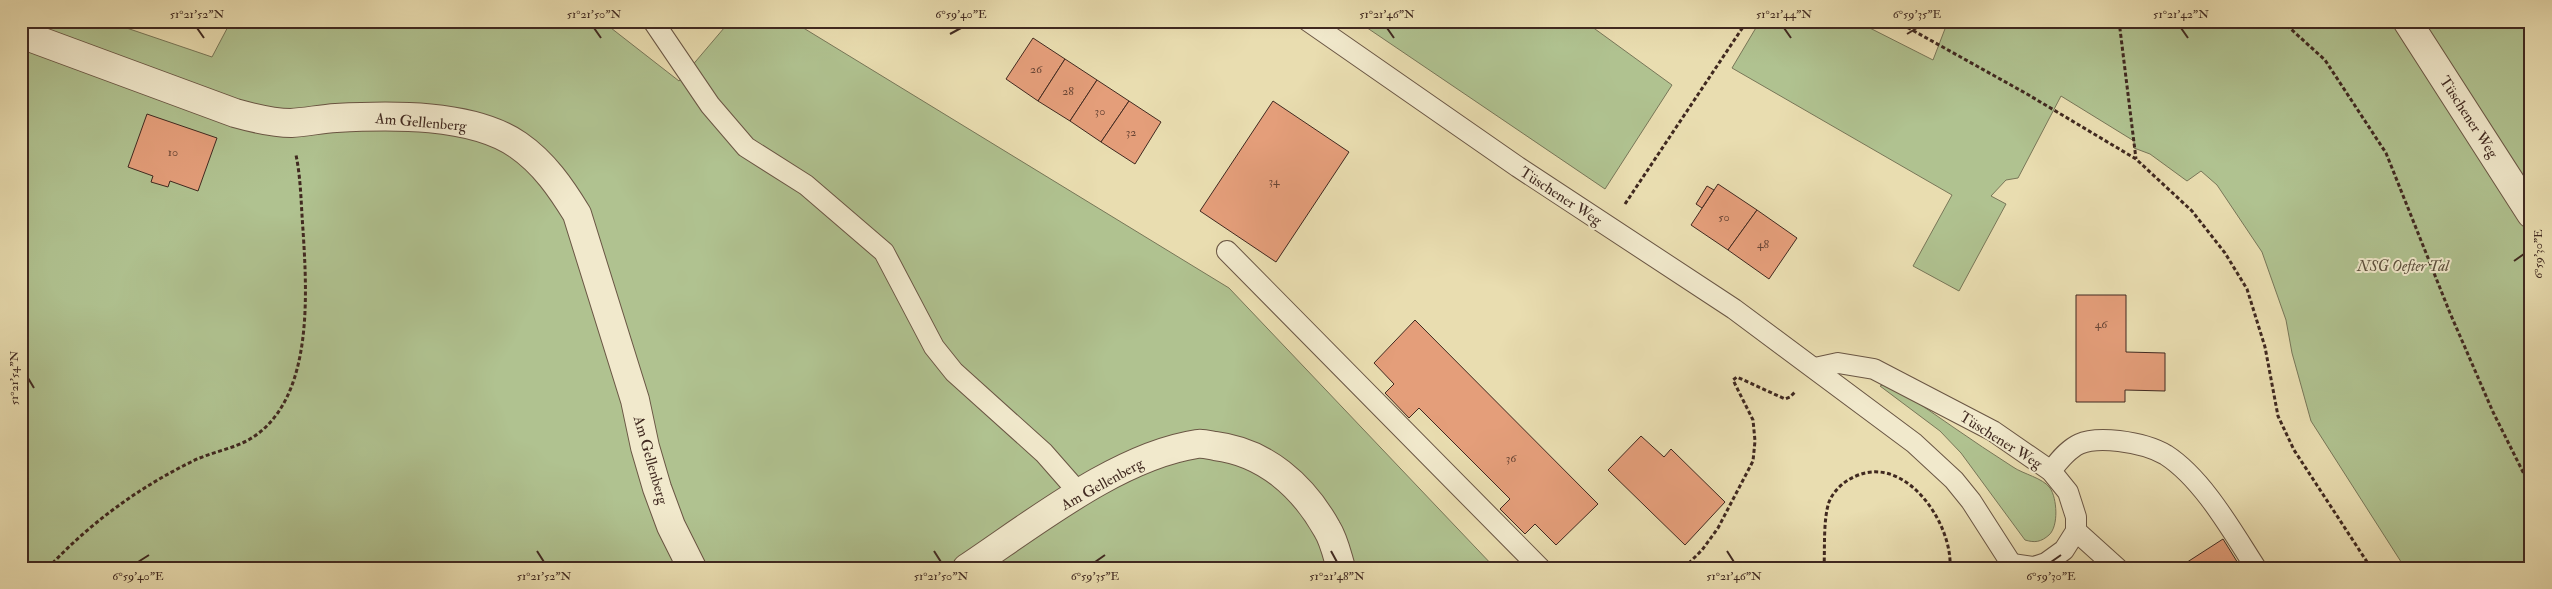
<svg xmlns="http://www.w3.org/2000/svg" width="2552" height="589" viewBox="0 0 2552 589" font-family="'IM FELL Double Pica',serif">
<rect width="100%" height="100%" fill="#e9ddb0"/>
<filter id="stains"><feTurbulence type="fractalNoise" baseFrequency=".004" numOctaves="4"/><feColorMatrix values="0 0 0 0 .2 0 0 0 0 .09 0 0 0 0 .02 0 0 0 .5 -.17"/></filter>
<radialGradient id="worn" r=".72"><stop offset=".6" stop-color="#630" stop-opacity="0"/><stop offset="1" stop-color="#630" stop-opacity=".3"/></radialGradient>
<g fill="#b0c290" stroke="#787658">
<path d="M 21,21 L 106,21 L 212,57 L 231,21 L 602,21 L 679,81 L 730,21 L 792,21 L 1229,288 L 1495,568 L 21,568 Z"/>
<path d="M 1357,21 L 1584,21 L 1672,85 L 1605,189 Z"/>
<path d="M 1760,21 L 1856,21 L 1933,60 L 1948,21 L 2531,21 L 2531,568 L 2405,568 L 2311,421 L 2292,353 L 2286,320 L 2262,252 L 2217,185 L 2201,171 L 2187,181 L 2150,154 L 2134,148 L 2134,141 L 2061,96 L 2018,178 L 2006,180 L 1991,196 L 2006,204 L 1959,291 L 1913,266 L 1952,195 L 1732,68 Z"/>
<path d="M 1885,384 L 1892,385 C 1932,412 1972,441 2013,467 C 2023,474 2043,478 2050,488 C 2057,498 2059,526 2049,535 C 2041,542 2035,543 2025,540 L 1961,453 L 1940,431 L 1880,386 Z"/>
</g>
<g fill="#e49e7a" stroke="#402920">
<path d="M 1033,38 L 1065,59 L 1038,101 L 1006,79 Z"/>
<path d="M 1065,59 L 1097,80 L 1070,121 L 1038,101 Z"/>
<path d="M 1097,80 L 1129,101 L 1101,142 L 1070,121 Z"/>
<path d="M 1129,101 L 1161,122 L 1135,164 L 1101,142 Z"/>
<path d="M 1273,101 L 1349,152 L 1276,262 L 1200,211 Z"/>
<path d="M 147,114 L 217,138 L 198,191 L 170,181 L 168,187 L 151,182 L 153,176 L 128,167 Z"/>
<path d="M 1718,184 L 1757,210 L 1728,250 L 1691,225 Z"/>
<path d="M 1707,186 L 1714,190 L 1702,208 L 1696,204 Z"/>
<path d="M 1757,210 L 1797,238 L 1769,279 L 1728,250 Z"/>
<path d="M 2076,295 L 2126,295 L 2126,352 L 2165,353 L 2165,391 L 2125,390 L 2125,402 L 2076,402 Z"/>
<path d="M 1415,320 L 1598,504 L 1556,545 L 1535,524 L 1525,534 L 1500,509 L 1510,499 L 1419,408 L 1409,418 L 1385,393 L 1394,384 L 1374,363 Z"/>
<path d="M 1641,436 L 1664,457 L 1671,449 L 1725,502 L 1685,545 L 1608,470 Z"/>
<path d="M 2223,539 L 2241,568 L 2178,568 Z"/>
</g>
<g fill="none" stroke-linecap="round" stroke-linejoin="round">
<defs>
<g id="service">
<path d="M 653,21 L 710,105 L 746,147 L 806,185 L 884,252 L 934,347 L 954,372 L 1044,453 L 1080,494"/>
<path d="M 1308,21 L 1518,167 L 1734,309 L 1914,443 L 1954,480 L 1971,501 L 2014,568"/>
<path d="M 1227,251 L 1540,568"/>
<path d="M 1815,368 L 1838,363 L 1874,369 L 1993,431 L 2051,471 L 2068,492 L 2076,517 L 2076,531 L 2064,550 L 2046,563 L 2034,567 L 2012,564"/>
<path d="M 2051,471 C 2072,443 2083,437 2119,441 C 2135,443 2151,446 2166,455 C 2203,479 2232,531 2256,568"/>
<path d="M 2076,531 L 2117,568"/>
</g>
<g id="minor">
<path d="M 2407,21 L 2531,214"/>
<path d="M 21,34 L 235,113 C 253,118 272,123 291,123 C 306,122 321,119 336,118 C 390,115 472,113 518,145 C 544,163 561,188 577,214 L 635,400 L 645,447 L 657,488 L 671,526 L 692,568"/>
<path d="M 967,568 C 1033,524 1118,456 1197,444 C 1203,443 1209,445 1215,446 C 1265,452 1303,486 1327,529 C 1334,540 1337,555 1341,568"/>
</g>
</defs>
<use href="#service" stroke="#6a5644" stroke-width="22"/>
<use href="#minor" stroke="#6a5644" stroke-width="30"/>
<g stroke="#402920" stroke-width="3" stroke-dasharray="4 2.5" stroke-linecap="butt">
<path d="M 1896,21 L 2027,94 L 2136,159 L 2192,211 L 2225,253 L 2247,289 L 2265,347 L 2278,416 L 2294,450 L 2371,568"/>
<path d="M 2119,21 L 2136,159"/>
<path d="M 2282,21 L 2325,60 L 2386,153 L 2450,313 L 2493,412 L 2531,488"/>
<path d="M 1625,204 L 1747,21"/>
<path d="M 48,568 C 90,523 138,488 193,461 C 211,452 233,449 250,439 C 314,401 307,294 303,230 C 301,205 301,179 296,155"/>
<path d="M 1684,568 L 1702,550 L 1718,528 L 1753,461 L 1755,441 L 1753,420 L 1733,380 L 1737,377 L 1785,399 L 1790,397 L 1796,391"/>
<path d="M 1824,568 C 1825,549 1823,520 1829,502 C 1834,490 1844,481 1856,476 C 1906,454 1953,524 1950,568"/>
</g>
<use href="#service" stroke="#f1e9cc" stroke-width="20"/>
<use href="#minor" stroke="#f1e9cc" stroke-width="28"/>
</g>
<path fill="none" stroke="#402920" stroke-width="2" d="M 197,28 L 204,38M 594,28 L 601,38M 1387,28 L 1394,38M 1784,28 L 1791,38M 2181,28 L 2188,38M 950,34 L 961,28M 1907,34 L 1917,28M 2514,261 L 2524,254M 28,378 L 34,388M 537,551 L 544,562M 934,551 L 941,562M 1331,551 L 1337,562M 1727,551 L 1734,562M 138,562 L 149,555M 1095,562 L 1105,555M 2051,562 L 2061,555"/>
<g text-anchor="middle" stroke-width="4" stroke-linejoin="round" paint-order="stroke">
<g font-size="12" fill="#694636">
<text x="1036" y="73">26</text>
<text x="1068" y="95">28</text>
<text x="1100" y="115">30</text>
<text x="1131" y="136">32</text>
<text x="173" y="156">10</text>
<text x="1274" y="185">34</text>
<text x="1724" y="221">50</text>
<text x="1763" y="248">48</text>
<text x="2101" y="328">46</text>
<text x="1511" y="462">36</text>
</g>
<g font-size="15" fill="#402920" stroke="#f1e9cc">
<text transform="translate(2469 117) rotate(57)" y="5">Tüschener Weg</text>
<text transform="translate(421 122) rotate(5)" y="5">Am Gellenberg</text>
<text transform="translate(1561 196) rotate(33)" y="5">Tüschener Weg</text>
<text transform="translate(2001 440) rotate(32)" y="5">Tüschener Weg</text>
<text transform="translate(651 460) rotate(74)" y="5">Am Gellenberg</text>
<text transform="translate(1102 484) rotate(-29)" y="5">Am Gellenberg</text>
</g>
<g font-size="15" font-style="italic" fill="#5c4f3c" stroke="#f1e9cc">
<text x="2403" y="271">NSG Oefter Tal</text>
</g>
</g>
<rect width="2552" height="589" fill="none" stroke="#e9ddb0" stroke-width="55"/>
<rect x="28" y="28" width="2496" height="534" fill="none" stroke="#402920" stroke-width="2"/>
<g font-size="12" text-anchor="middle" fill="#402920">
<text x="197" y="18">51°21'52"N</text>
<text x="594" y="18">51°21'50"N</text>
<text x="961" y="18">6°59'40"E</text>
<text x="1387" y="18">51°21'46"N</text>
<text x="1784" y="18">51°21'44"N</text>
<text x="1917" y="18">6°59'35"E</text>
<text x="2181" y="18">51°21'42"N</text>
<text transform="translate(2538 254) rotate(-90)" y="4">6°59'30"E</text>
<text transform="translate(14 378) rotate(-90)" y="4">51°21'54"N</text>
<text x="138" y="580">6°59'40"E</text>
<text x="544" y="580">51°21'52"N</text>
<text x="941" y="580">51°21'50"N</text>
<text x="1095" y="580">6°59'35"E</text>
<text x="1337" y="580">51°21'48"N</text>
<text x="1734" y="580">51°21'46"N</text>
<text x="2051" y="580">6°59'30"E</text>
</g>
<rect width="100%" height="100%" filter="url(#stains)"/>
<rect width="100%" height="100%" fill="url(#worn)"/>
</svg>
